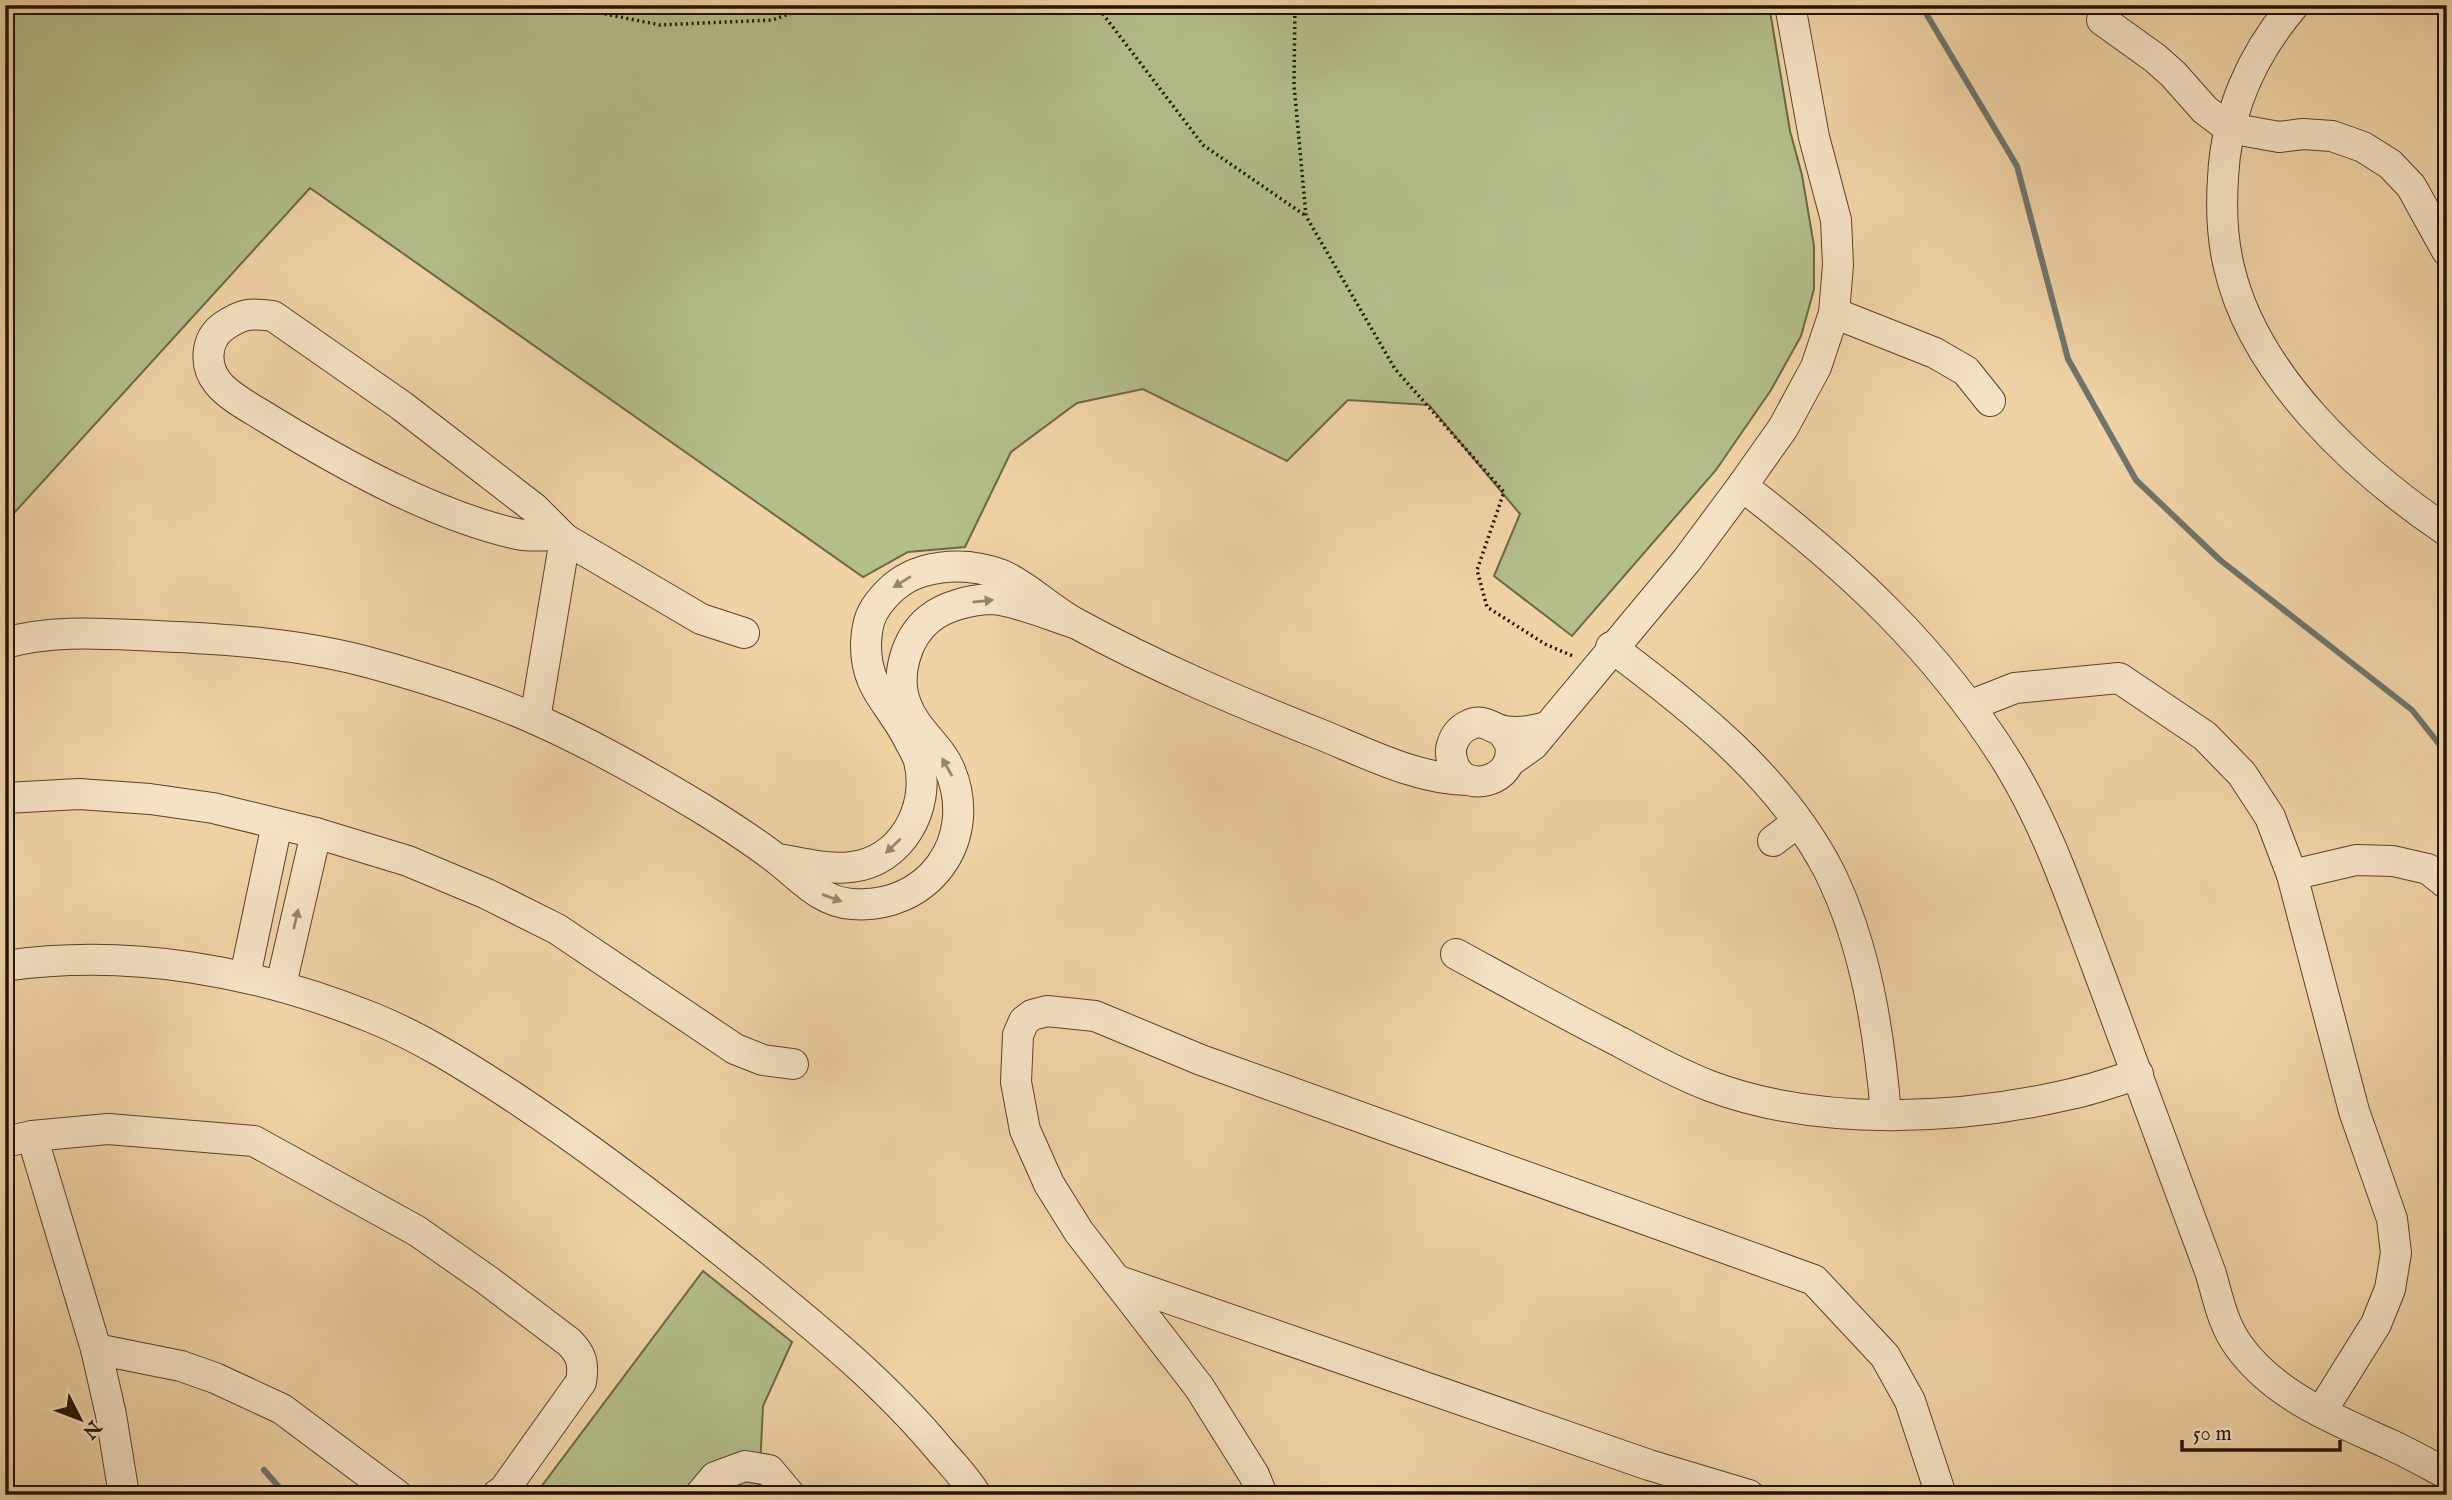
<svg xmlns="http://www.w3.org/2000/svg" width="2452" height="1500" viewBox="0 0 2452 1500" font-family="'IM FELL English',serif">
<rect width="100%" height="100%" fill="#f0d3a5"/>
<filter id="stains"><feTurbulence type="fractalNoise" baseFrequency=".00286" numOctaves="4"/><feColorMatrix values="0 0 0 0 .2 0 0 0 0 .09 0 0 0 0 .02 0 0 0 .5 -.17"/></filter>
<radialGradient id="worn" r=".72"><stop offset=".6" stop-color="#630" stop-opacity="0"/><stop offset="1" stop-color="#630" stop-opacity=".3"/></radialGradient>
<g fill="#b3be8b" stroke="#6c6846" stroke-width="2">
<path d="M 5,5 L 1769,5 L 1790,131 L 1802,175 L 1814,246 L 1814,289 L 1801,336 L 1771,390 L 1716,470 L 1572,636 L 1494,576 L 1520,514 L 1429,405 L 1348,400 L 1287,461 L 1143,389 L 1077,403 L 1011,452 L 965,547 L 908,552 L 863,577 L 310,188 L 5,523 Z"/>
<path d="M 703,1271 L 792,1342 L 763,1406 L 759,1488 L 761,1495 L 535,1495 Z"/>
</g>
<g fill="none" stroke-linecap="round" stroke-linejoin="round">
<g stroke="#6f746c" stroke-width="6">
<path d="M 1921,5 L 2017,166 L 2068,359 L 2136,480 L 2220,560 L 2412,710 L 2447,754"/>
<path d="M 264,1470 L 286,1495"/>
</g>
<defs>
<g id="minor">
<path d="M 2294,5 C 2252,54 2226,113 2223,178 C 2221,208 2222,238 2229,267 C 2254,376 2358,471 2447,531"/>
<path d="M 2102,20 L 2155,58 L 2173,74 L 2205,110 L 2229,128 L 2279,137 L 2303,134 L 2332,136 L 2363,147 L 2390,164 L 2411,186 L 2447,251"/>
<path d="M 1834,313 L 1935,353 L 1966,371 L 1990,401"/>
<path d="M 1742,486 C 1849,568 1936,648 2008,763 C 2048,828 2072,901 2099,972 C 2137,1072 2174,1173 2211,1274 C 2218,1299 2223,1324 2238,1345 C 2274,1396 2334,1419 2389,1444 C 2409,1453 2428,1464 2447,1474"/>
<path d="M 560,535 C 547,535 531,537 517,534 C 435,516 342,464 270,420 C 253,409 230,398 218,383 C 204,366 205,339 224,326 C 243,313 251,313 273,316 L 402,406 L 534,508 L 565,539 L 701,619 L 744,633"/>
<path d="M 5,643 C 54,629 106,634 156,636 C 227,639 302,644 371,663 C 426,678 483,696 535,719 C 592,744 648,776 701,808 C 727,824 755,842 779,861 C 802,879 821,902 852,904 C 928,910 979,840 950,770 C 940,746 915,730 906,704 C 895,676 906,638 929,619 C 945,606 970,600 990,599 C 1012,599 1052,616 1074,623"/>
<path d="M 1611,647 C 1694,709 1781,778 1829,871 C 1866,946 1879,1031 1886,1114"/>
<path d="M 1969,706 L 2015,688 L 2119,678 L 2205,736 L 2242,774 L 2270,817 L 2292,875 L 2354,1111 L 2392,1219 L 2396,1253 L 2390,1289 L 2376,1324 L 2321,1412"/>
<path d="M 535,719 L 565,539"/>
<path d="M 1502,731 C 1504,735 1509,741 1510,745 C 1518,782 1460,797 1452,760 C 1451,754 1450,750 1452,745 C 1455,735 1460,729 1469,725 C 1483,718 1491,728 1504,731 C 1519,734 1533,731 1547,727"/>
<path d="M 1509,762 L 1533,745 L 1687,560 L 1742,486 L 1783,428 L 1816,367 L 1834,313 L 1838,265 L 1836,220 L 1814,137 L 1790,5"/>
<path d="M 5,798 L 79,794 L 150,799 L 213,808 L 316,833 L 408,861 L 487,894 L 557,929 L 735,1049 L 763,1060 L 793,1064"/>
<path d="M 1773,841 L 1798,822"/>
<path d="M 778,859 C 801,863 828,870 851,867 C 901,862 931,808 919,761 C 917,754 913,748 910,742 C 892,704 865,690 866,643 C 867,627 869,616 878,604 C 891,587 904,577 924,571 C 950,564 976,565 1002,575 C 1029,587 1050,610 1077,624 C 1156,667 1239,702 1322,735 C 1368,754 1417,779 1467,780"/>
<path d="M 2292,875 L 2356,860 L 2393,861 L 2428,869 L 2447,884"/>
<path d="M 1456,954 C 1511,984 1565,1014 1620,1042 C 1649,1058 1679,1074 1710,1086 C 1819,1127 1960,1120 2071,1094 C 2094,1089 2116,1081 2138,1074"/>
<path d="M 5,966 C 129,948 258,971 373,1018 C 420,1037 466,1066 509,1094 C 594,1150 675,1213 754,1277 C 820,1331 885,1384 940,1450 C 952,1464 966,1478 976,1495"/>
<path d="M 245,976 L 277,824"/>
<path d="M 281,985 L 316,833"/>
<path d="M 32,1136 L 96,1349 L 111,1415 L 124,1495"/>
<path d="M 5,1142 L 32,1136 L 108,1129 L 254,1141 L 417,1231 L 487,1280 L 569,1342 C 582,1355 584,1364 581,1382 L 504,1490 L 497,1495"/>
<path d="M 1116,1280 L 1649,1465 L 1749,1495"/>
<path d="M 96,1349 L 181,1366 L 215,1378 L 282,1409 L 397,1495"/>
<path d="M 700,1495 L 715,1477 L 745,1466 L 769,1470 L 790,1495"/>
<path d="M 1262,1495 L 1254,1475 L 1199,1387 L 1079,1232 L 1049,1184 L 1025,1130 L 1016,1082 L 1018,1035 L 1024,1021 L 1032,1015 L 1047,1011 L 1095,1016 L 1201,1060 L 1814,1280 L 1885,1356 L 1910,1401 L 1941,1495"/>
</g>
</defs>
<use href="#minor" stroke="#58432b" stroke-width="32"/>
<g stroke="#251302" stroke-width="3.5" stroke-dasharray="2 3.5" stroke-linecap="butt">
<path d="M 574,5 L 576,8 L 660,25 L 772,20 L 815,5"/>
<path d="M 1096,5 L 1203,145 L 1306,216"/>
<path d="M 1295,5 L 1294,85 L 1306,216 L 1395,369 L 1504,492 L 1477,570 L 1487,607 L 1545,644 L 1575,657"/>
</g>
<use href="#minor" stroke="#f5e2c4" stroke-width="30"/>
</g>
<defs><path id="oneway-solid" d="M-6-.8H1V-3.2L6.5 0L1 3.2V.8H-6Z" transform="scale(1.75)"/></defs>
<g fill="#97856d">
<use href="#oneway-solid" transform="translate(902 582) rotate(148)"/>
<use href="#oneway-solid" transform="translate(983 601) rotate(-6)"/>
<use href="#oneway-solid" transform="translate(947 767) rotate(-119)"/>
<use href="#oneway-solid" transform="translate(893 846) rotate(136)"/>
<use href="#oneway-solid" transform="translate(832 898) rotate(20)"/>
<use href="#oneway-solid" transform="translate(296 919) rotate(-77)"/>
</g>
<rect width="2452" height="1500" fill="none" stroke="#f0d3a5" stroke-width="28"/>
<rect x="7" y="7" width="2438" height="1486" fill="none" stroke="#251302" stroke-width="3.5"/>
<rect x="14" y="14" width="2424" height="1472" fill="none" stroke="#251302" stroke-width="2"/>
<g transform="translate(80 1419) rotate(132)" stroke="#f5e2c4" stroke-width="5" paint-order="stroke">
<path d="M0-5L12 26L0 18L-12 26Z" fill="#251302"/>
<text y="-10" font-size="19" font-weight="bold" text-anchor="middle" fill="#251302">N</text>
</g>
<path d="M2182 1440v10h158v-10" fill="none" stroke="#251302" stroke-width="3.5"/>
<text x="2193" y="1440" font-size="21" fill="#251302" stroke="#f5e2c4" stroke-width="5" paint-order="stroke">50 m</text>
<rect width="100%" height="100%" filter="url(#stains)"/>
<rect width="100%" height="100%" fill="url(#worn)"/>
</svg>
